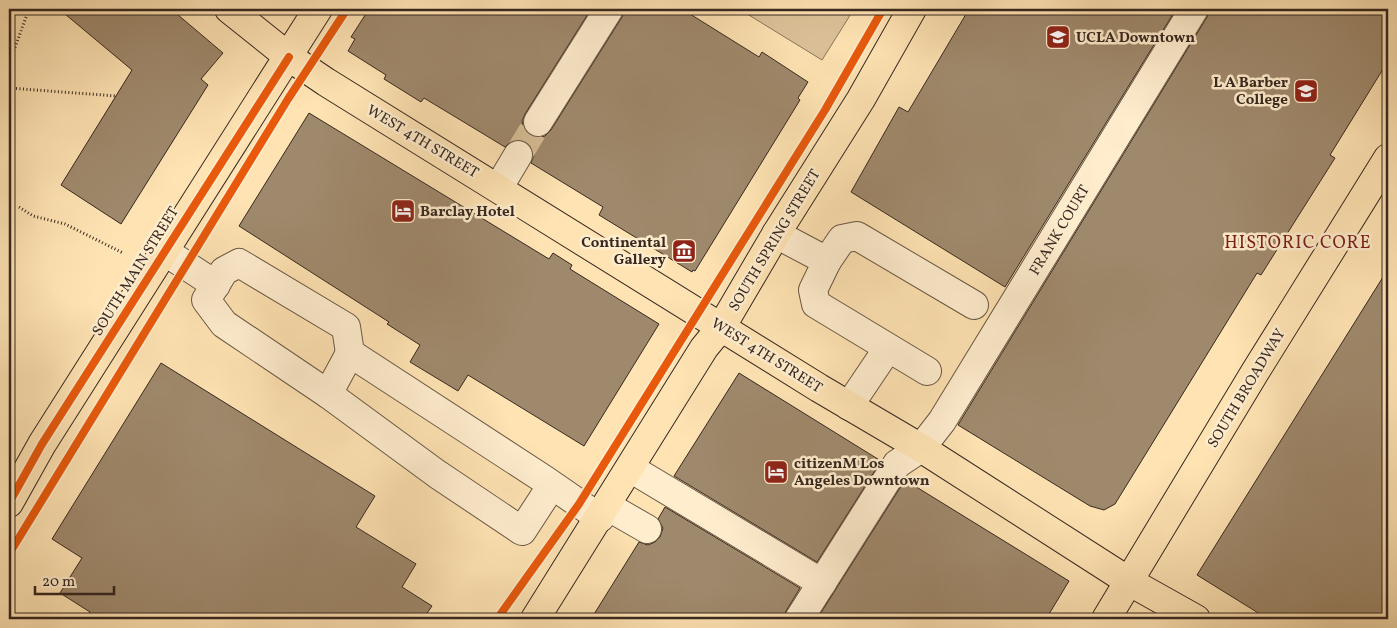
<svg xmlns="http://www.w3.org/2000/svg" width="1397" height="628" viewBox="0 0 1397 628" font-family="Vollkorn,serif">
<rect width="100%" height="100%" fill="#ffe3b3"/>
<filter id="stains"><feTurbulence type="fractalNoise" baseFrequency=".004" numOctaves="4"/><feColorMatrix values="0 0 0 0 .2 0 0 0 0 .09 0 0 0 0 .02 0 0 0 .5 -.17"/></filter>
<radialGradient id="worn" r=".72"><stop offset=".6" stop-color="#630" stop-opacity="0"/><stop offset="1" stop-color="#630" stop-opacity=".3"/></radialGradient>
<path fill="#ddc39a" stroke="#8a765d" d="M 739,9 L 854,9 L 822,60 Z"/>
<g fill="#9f896c" stroke="#372820">
<path d="M 59,9 L 171,9 L 223,53 L 201,79 L 208,85 L 121,224 L 61,185 L 132,70 Z"/>
<path d="M 369,9 L 591,9 L 525,114 L 522,121 L 524,129 L 529,135 L 537,138 L 545,136 L 551,130 L 622,17 L 624,9 L 682,9 L 759,57 L 762,52 L 808,82 L 798,98 L 800,100 L 695,271 L 693,270 L 692,272 L 599,215 L 603,207 L 531,163 L 534,155 L 531,147 L 526,142 L 518,139 L 510,142 L 505,147 L 424,98 L 421,102 L 384,79 L 386,75 L 348,51 L 355,39 L 351,37 Z"/>
<path d="M 969,9 L 1176,9 L 1005,287 L 851,192 L 899,107 L 908,112 Z"/>
<path d="M 1210,9 L 1388,9 L 1388,61 L 1330,155 L 1335,158 L 1261,275 L 1257,273 L 1115,504 L 1104,510 L 1090,506 L 958,425 L 1207,17 Z"/>
<path d="M 309,113 L 549,259 L 553,253 L 572,265 L 570,269 L 659,324 L 584,446 L 468,375 L 458,391 L 410,362 L 420,345 L 387,324 L 389,322 L 239,226 Z"/>
<path d="M 1388,269 L 1388,619 L 1268,619 L 1197,575 Z"/>
<path d="M 161,363 L 375,496 L 356,527 L 416,564 L 402,587 L 432,606 L 423,619 L 86,619 L 90,612 L 60,593 L 82,558 L 52,539 Z"/>
<path d="M 739,373 L 881,461 L 817,562 L 674,476 Z"/>
<path d="M 905,480 L 1069,581 L 1046,619 L 817,619 Z"/>
<path d="M 665,507 L 800,588 L 786,611 L 784,619 L 591,619 L 639,542 L 648,545 L 655,542 L 660,537 L 663,528 L 658,519 Z"/>
</g>
<g fill="none" stroke-linecap="round" stroke-linejoin="round">
<path stroke="#d7be96" stroke-width="28" stroke-dasharray="28 14" stroke-linecap="butt" d="M 518,155 L 538,122"/>
<defs>
<g id="minor">
<path d="M 538,122 L 609,9"/>
<path d="M 499,187 L 518,155"/>
<path d="M 776,234 L 827,261 L 813,290 L 816,304 L 927,371"/>
<path d="M 164,251 L 216,285"/>
<path d="M 827,261 L 842,239 L 857,236 L 974,305"/>
<path d="M 328,394 L 350,353"/>
<path d="M 849,406 L 888,348"/>
<path d="M 630,468 L 822,583"/>
<path d="M 552,485 L 522,531 L 437,474 L 328,394 L 224,324 L 206,300 L 224,271 L 239,263 L 346,327 L 350,353 L 545,480 L 600,518"/>
<path d="M 607,506 L 647,529"/>
<path d="M 799,619 L 897,464 L 921,448 L 942,421 L 1194,9"/>
</g>
<g id="major">
<path d="M 229,9 L 289,57 L 326,82 L 819,388 L 921,448 L 1130,582 L 1196,619"/>
<path d="M 9,503 L 42,444 L 318,9"/>
<path d="M 535,619 L 704,348 L 722,326 L 776,234 L 861,99 L 912,9"/>
<path d="M 1106,619 L 1255,372 L 1388,158"/>
</g>
</defs>
<use href="#minor" stroke="#695745" stroke-width="30"/>
<use href="#major" stroke="#372820" stroke-width="30"/>
<g stroke="#372820" stroke-width="3" stroke-dasharray="1 2.5" stroke-linecap="butt">
<path d="M 9,64 L 29,9"/>
<path d="M 9,88 L 116,96"/>
<path d="M 19,207 L 33,216 L 65,224 L 123,253"/>
</g>
<use href="#minor" stroke="#ffedce" stroke-width="28"/>
<use href="#major" stroke="#ffe3b3" stroke-width="28"/>
<defs>
<g id="cycleway">
<path d="M 9,503 L 42,444 L 289,57"/>
<path d="M 9,554 L 288,99 L 347,9"/>
<path d="M 497,619 L 579,504 L 825,110 L 883,9"/>
</g>
</defs>
<use href="#cycleway" stroke="#ffedce" stroke-width="11"/>
<use href="#cycleway" stroke="#e8590c" stroke-width="8"/>
</g>
<defs>
<symbol id="university-square" viewBox="-11 -11 22 22"><rect x="-9" y="-9" width="18" height="18" rx="4" fill="#8f2418" stroke="#ffedce"/><path d="M0-5L7-2L0 1L-7-2ZM-4 1L0 2.5L4 1V4Q0 6-4 4Z" fill="#fff"/></symbol>
<symbol id="school-square" viewBox="-11 -11 22 22"><rect x="-9" y="-9" width="18" height="18" rx="4" fill="#8f2418" stroke="#ffedce"/><path d="M0-5L7-2L0 1L-7-2ZM-4 1L0 2.5L4 1V4Q0 6-4 4Z" fill="#fff"/></symbol>
<symbol id="hotel-square" viewBox="-11 -11 22 22"><rect x="-9" y="-9" width="18" height="18" rx="4" fill="#8f2418" stroke="#ffedce"/><path d="M-6-4.5h1.5V1H6V5H4.5V3h-9V5H-6ZM-4 0a1.8 1.8 0 1 1 3.6 0ZM.5 0V-2.5h3Q6-2.5 6 0Z" fill="#fff"/></symbol>
<symbol id="museum-square" viewBox="-11 -11 22 22"><rect x="-9" y="-9" width="18" height="18" rx="4" fill="#8f2418" stroke="#ffedce"/><path d="M0-6L6-3V-2H-6V-3ZM-5-1h2V3h-2ZM-1-1h2V3h-2ZM3-1h2V3H3ZM-6 4H6V6H-6Z" fill="#fff"/></symbol>
</defs>
<g fill-rule="evenodd">
<use href="#university-square" x="1044" y="23" width="28" height="28"/>
<use href="#school-square" x="1292" y="77" width="28" height="28"/>
<use href="#hotel-square" x="389" y="197" width="28" height="28"/>
<use href="#museum-square" x="670" y="237" width="28" height="28"/>
<use href="#hotel-square" x="762" y="458" width="28" height="28"/>
</g>
<g text-anchor="middle" stroke-width="5" stroke-linejoin="round" paint-order="stroke">
<g font-size="15" font-weight="bold" fill="#372820" stroke="#ffedce" text-anchor="start">
<text x="1076" y="42">UCLA Downtown</text>
<text x="1288" y="87" text-anchor="end">L A Barber<tspan x="1288" dy="17">College</tspan></text>
<text x="420" y="216">Barclay Hotel</text>
<text x="666" y="247" text-anchor="end">Continental<tspan x="666" dy="17">Gallery</tspan></text>
<text x="794" y="468">citizenM Los<tspan x="794" dy="17">Angeles Downtown</tspan></text>
</g>
<g font-size="15" fill="#372820" stroke="#ffedce">
<text transform="translate(423 141) rotate(31)" y="5">WEST 4TH STREET</text>
<text transform="translate(1059 230) rotate(-59)" y="5">FRANK COURT</text>
<text transform="translate(774 240) rotate(-59)" y="5">SOUTH SPRING STREET</text>
<text transform="translate(135 271) rotate(-58)" y="5">SOUTH MAIN STREET</text>
<text transform="translate(767 355) rotate(32)" y="5">WEST 4TH STREET</text>
<text transform="translate(1246 388) rotate(-59)" y="5">SOUTH BROADWAY</text>
</g>
<g font-size="18" letter-spacing="1" fill="#7a1f14" stroke="#ffedce">
<text x="1298" y="248">HISTORIC CORE</text>
</g>
</g>
<rect width="1397" height="628" fill="none" stroke="#ffe3b3" stroke-width="30"/>
<rect x="10" y="10" width="1377" height="608" fill="none" stroke="#372820" stroke-width="2.5"/>
<rect x="15" y="15" width="1367" height="598" fill="none" stroke="#372820"/>
<path d="M35 586v8h79v-8" fill="none" stroke="#372820" stroke-width="2.5"/>
<text x="42" y="586" font-size="15" fill="#372820" stroke="#ffedce" stroke-width="4" paint-order="stroke">20 m</text>
<rect width="100%" height="100%" filter="url(#stains)"/>
<rect width="100%" height="100%" fill="url(#worn)"/>
</svg>
